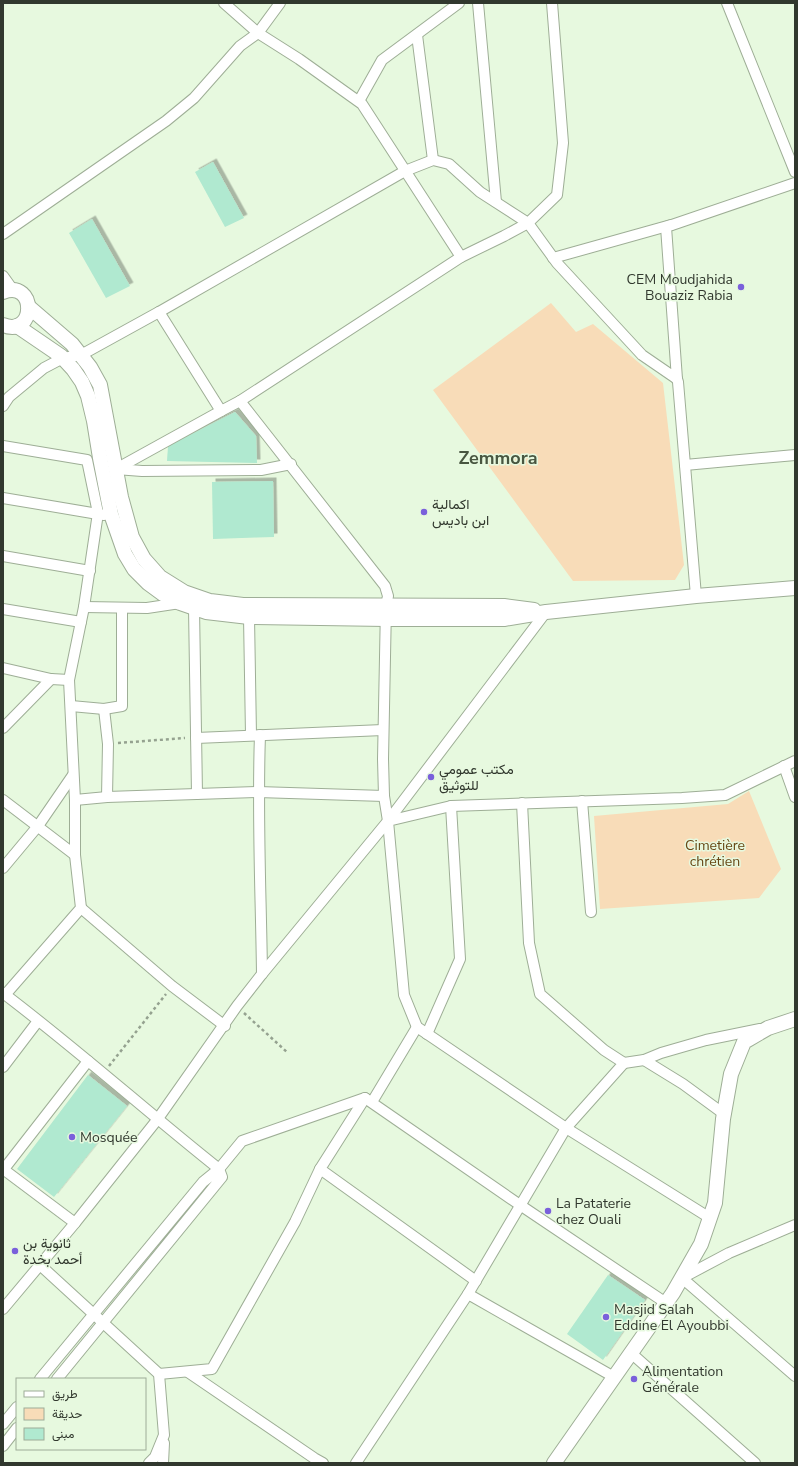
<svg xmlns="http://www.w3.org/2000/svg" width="798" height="1466" viewBox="0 0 798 1466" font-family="'Nunito Sans',Vazirmatn,sans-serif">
<defs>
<filter id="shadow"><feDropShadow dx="3.5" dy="-3.5" stdDeviation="0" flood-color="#0004"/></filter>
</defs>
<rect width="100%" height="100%" fill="#e7f9df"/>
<g fill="#f8dcb8">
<path d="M 551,303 L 576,332 L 593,324 L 663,383 L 684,565 L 675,580 L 573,581 L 433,390 Z"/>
<path d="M 749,791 L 781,869 L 759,898 L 600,909 L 594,816 L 728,804 Z"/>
</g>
<g fill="#b0e9d0" filter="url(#shadow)">
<path d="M 213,162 L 244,218 L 225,227 L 195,172 Z"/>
<path d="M 92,219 L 130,286 L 106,298 L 69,233 Z"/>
<path d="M 235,412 L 256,436 L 257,463 L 167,461 L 168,446 Z"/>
<path d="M 273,481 L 274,537 L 213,539 L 212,482 Z"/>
<path d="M 88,1075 L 127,1106 L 54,1197 L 17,1169 Z"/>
<path d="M 608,1275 L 645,1300 L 603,1360 L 567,1334 Z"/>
</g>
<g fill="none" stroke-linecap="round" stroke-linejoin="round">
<defs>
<g id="minor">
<path d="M 224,3 L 258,33 L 299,59 L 362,104 L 461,257"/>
<path d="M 478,3 L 496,202"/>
<path d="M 727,3 L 795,172"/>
<path d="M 417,35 L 433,160"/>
<path d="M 359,101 L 382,60 L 459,3"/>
<path d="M 3,234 L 166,121 L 194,98 L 240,46 L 258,33 L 280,3"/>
<path d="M 553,258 L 671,225"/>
<path d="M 3,276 L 13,290"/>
<path d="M 677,379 L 678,382 L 696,596"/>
<path d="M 240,401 L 461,257 L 504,236 L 528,223 L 557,195 L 563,143 L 552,3"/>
<path d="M 3,406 L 9,397 L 44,368 L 63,358 L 81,355 L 159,312"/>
<path d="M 3,446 L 87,460 L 98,513 L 84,607 L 69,680 L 75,800 L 75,855 L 81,908 L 5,995"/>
<path d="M 685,465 L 795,455"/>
<path d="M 116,469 L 142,471 L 261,470 L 291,464"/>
<path d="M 116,469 L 221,411"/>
<path d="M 3,498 L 104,515"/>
<path d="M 3,556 L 90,571"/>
<path d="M 84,607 L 147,608 L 180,603"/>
<path d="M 194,608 L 197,794"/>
<path d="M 3,609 L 81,622"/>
<path d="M 249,617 L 251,735"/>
<path d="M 3,668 L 51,679 L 69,680"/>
<path d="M 71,706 L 104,709 L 122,706 L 122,608"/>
<path d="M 104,709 L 108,744 L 107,797"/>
<path d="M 3,728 L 51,679"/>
<path d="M 260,735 C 257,815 261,894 262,974"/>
<path d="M 196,738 L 383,730"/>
<path d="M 784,766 L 795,797"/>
<path d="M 3,800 L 75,855"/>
<path d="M 75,800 L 107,797 L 258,792 L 384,796"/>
<path d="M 582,801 L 591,912"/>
<path d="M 388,821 L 384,796 L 383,759 L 386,606 L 388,596 L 385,586 L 240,401 L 221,411 L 159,312 L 405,171 L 433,160 L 449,164 L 480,192 L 528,223 L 557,263 L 642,355 L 677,379 L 666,227 L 795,183"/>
<path d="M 3,868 L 38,826 L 73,775"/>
<path d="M 81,908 L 172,986 L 225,1026"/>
<path d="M 3,993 C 77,1049 146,1111 219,1169 L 242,1141 L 365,1098 L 520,1205 L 666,1303"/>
<path d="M 427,1034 L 460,959 L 451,806"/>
<path d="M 644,1060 L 683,1084 L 724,1114"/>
<path d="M 624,1063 L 644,1060 L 661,1053 L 706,1040 L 760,1029"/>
<path d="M 3,1067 L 38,1021"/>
<path d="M 365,1098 L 320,1169 L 476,1281"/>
<path d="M 372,1102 L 417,1027"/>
<path d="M 3,1169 L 75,1223"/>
<path d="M 4,1169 L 88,1061"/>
<path d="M 710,1218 L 566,1128 L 417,1027 L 404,995 L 388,821 L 451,806 L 682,798 L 725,795 L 795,761"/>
<path d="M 795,1225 L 729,1253 L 682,1278 L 795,1376"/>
<path d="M 40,1265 L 159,1374 L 164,1435 L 155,1457 L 149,1463"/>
<path d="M 468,1294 L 566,1128 L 624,1063 L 604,1050 L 540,994 L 529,943 L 522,803"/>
<path d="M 3,1309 L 75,1223 L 157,1120 L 237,1006 L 262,974 L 388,821 L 546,612"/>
<path d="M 631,1353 L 755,1463"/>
<path d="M 188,1372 L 314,1458 L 323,1463"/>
<path d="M 159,1374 L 212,1369 L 295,1222 L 320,1169"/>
<path d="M 40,1379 L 203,1182 L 219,1169 L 222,1177 L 57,1379"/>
<path d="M 3,1424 L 17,1407"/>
<path d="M 3,1446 L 17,1428"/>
<path d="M 163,1463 L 164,1443"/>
<path d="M 356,1463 L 468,1294 L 614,1377"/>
</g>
<g id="secondary">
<path d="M 3,292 C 37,279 36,338 3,325"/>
<path d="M 29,307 L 72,344 L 90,367 L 100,385 L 121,497 L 132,537 L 144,559 L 160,577 L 184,592 L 210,601 L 243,605 L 504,606 L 534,610"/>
<path d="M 17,326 L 61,356 L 73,369 L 82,382 L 88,396 L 94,421 L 100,458 L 111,514 L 125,554 L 134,569 L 148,583 L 163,594 L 180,603 L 206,612 L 249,617 L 386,619 L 504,619 L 546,612 L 696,596 L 795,588"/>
<path d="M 554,1463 L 673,1293 L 701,1244 L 715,1203 L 723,1119 L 731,1074 L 744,1042 L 768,1028 L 795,1019"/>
</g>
</defs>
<use href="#minor" stroke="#9eae96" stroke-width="12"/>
<use href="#secondary" stroke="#9eae96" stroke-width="16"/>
<g stroke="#95a290" stroke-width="2.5" stroke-dasharray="3 3" stroke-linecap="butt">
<path d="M 118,743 L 185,738"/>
<path d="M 244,1013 L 288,1053"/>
<path d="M 109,1066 L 166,994"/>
</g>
<use href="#minor" stroke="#fff" stroke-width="10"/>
<use href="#secondary" stroke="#fff" stroke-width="14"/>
</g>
<g fill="#7a60db" stroke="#e7f9df" stroke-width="1.5">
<circle cx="741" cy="287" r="4"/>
<circle cx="424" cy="512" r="4"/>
<circle cx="431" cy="777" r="4"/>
<circle cx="72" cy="1137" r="4"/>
<circle cx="548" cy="1211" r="4"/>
<circle cx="15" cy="1251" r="4"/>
<circle cx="606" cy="1317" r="4"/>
<circle cx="634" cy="1379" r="4"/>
</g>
<g text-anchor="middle" stroke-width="3" stroke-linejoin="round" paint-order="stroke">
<g font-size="14" fill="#31382e" stroke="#e7f9df" text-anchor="start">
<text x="733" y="284" text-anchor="end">CEM Moudjahida<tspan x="733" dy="16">Bouaziz Rabia</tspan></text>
<text x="432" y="509">اكمالية<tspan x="432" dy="16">ابن باديس</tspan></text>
<text x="439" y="774">مكتب عمومي<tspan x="439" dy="16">للتوثيق</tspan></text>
<text x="80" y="1142">Mosquée</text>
<text x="556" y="1208">La Pataterie<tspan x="556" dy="16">chez Ouali</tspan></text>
<text x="23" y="1248">ثانوية بن<tspan x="23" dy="16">أحمد بخدة</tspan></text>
<text x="614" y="1314">Masjid Salah<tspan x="614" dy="16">Eddine El Ayoubbi</tspan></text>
<text x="642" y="1376">Alimentation<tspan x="642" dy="16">Générale</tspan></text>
</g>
<g font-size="14" fill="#684816" stroke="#e7f9df">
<text x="715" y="850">Cimetière<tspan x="715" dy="16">chrétien</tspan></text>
</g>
<g font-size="18" font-weight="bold" fill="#485640" stroke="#e7f9df">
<text x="498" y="464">Zemmora</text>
</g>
</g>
<rect width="798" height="1466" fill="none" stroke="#31382e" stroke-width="8"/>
<rect x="16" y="1378" width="130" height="72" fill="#e7f9df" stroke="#9eac98"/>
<rect x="24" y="1391" width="20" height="6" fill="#ffffff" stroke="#9eac98"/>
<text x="52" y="1398" font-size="12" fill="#31382e">طريق</text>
<rect x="24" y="1408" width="20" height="12" fill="#f8dcb8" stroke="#9eac98"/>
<text x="52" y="1418" font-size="12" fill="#31382e">حديقة</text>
<rect x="24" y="1428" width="20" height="12" fill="#b0e9d0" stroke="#9eac98"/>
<text x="52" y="1438" font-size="12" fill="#31382e">مبنى</text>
</svg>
